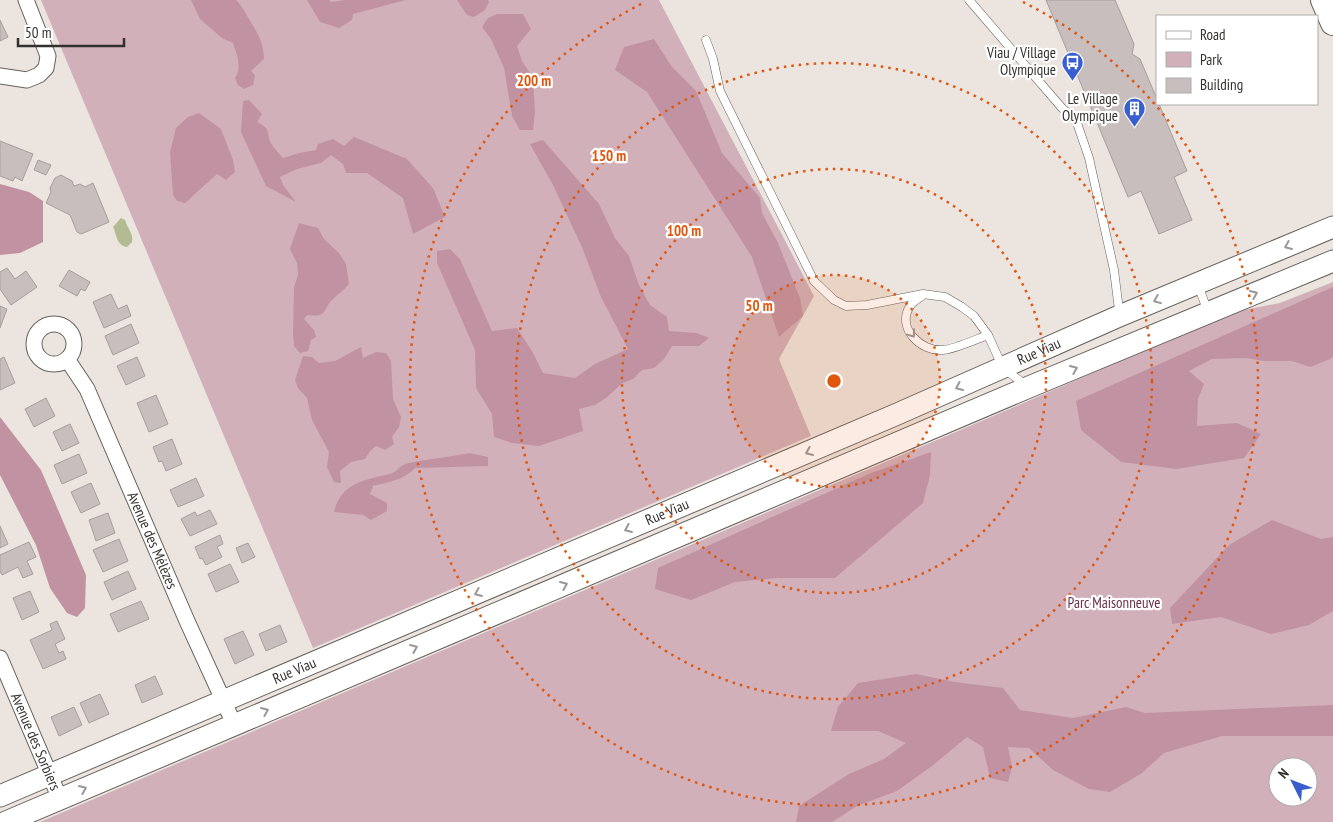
<svg xmlns="http://www.w3.org/2000/svg" width="1333" height="822" viewBox="0 0 1333 822" font-family="'PT Sans Narrow',sans-serif">
<rect width="100%" height="100%" fill="#ebe4df"/>
<g fill="#d1b0ba" fill-rule="evenodd">
<path d="M 41,0 L 659,0 L 814,296 L 779,359 L 811,436 L 313,648 Z"/>
<path d="M 1333,282 L 1333,822 L 40,822 L 1012,408 L 1233,312 L 1280,303 ZM 1278,767 L 1308,767 L 1308,797 L 1278,797 Z"/>
</g>
<g fill="#c193a2">
<path d="M 191,0 L 236,0 C 242,6 245,12 249,19 C 258,34 263,41 264,59 L 251,71 L 255,75 L 253,85 L 244,89 L 238,85 L 235,78 C 242,67 237,55 233,43 L 222,38 L 200,19 Z"/>
<path d="M 307,0 L 329,0 L 331,2 L 346,0 L 406,0 L 353,14 L 352,20 L 339,28 L 320,22 Z"/>
<path d="M 457,0 L 488,0 L 489,2 L 485,10 L 474,17 L 467,15 Z"/>
<path d="M 497,14 L 523,14 L 531,29 L 517,46 L 522,61 L 533,78 L 535,112 L 533,130 L 520,130 L 512,116 L 504,68 L 491,39 L 482,27 L 488,18 Z"/>
<path d="M 654,39 L 672,67 L 696,91 L 722,153 L 760,198 L 762,213 L 778,243 L 800,298 L 803,316 L 779,337 L 752,257 L 647,92 L 615,70 L 624,47 Z"/>
<path d="M 249,100 L 262,114 L 257,122 C 273,130 265,132 272,145 C 275,149 279,154 283,158 L 299,153 L 316,150 L 318,144 L 333,139 L 344,146 L 354,137 L 407,159 L 433,188 L 445,217 L 413,234 L 403,198 L 367,173 L 346,173 L 343,164 L 331,155 L 321,163 L 297,169 L 280,177 L 283,185 L 296,202 L 266,186 L 241,132 L 243,101 Z"/>
<path d="M 199,113 L 221,129 L 233,160 L 235,172 L 226,180 L 217,174 L 185,203 L 177,201 L 173,195 L 170,152 L 176,128 L 188,117 Z"/>
<path d="M 543,140 L 599,204 L 615,238 L 629,256 L 639,285 L 650,305 L 667,317 L 669,331 L 697,333 L 709,338 L 699,346 L 672,346 L 664,359 L 654,368 L 642,370 L 633,379 L 621,384 L 606,398 L 595,405 L 579,409 L 583,431 L 539,446 L 512,443 L 494,437 L 492,414 L 476,388 L 475,350 L 437,263 L 437,251 L 450,249 L 460,259 L 492,331 L 517,328 L 533,353 L 543,373 L 575,378 L 595,364 L 628,349 L 601,297 L 582,247 L 553,185 L 530,144 Z"/>
<path d="M 0,184 L 29,192 L 43,201 L 43,242 L 20,253 L 0,255 Z"/>
<path d="M 299,223 L 318,228 L 324,239 L 339,253 L 346,264 L 349,284 C 344,290 338,294 333,299 C 322,309 329,318 307,315 L 304,319 L 314,330 L 316,337 L 311,340 L 308,351 L 300,353 L 294,346 L 293,334 L 294,287 L 298,275 L 297,263 L 290,249 Z"/>
<path d="M 1333,287 L 1333,357 L 1330,359 L 1310,367 L 1292,361 L 1264,361 L 1246,358 L 1212,359 L 1189,371 L 1204,384 L 1198,399 L 1197,426 L 1237,423 L 1261,434 L 1244,458 L 1176,469 L 1121,462 L 1081,430 L 1076,401 Z"/>
<path d="M 361,347 L 363,358 L 376,352 L 386,353 L 391,361 L 393,399 L 401,417 L 399,427 L 392,437 L 394,444 L 385,450 L 376,446 L 370,451 L 365,459 L 351,462 L 340,471 L 341,483 L 334,482 L 327,467 L 329,452 L 312,420 L 307,398 L 298,388 L 295,380 L 303,356 L 312,357 L 319,363 L 335,361 Z"/>
<path d="M 0,417 L 41,470 L 86,575 L 85,608 L 77,617 L 67,613 L 50,588 L 36,545 L 0,475 Z"/>
<path d="M 931,452 L 930,475 L 923,503 L 835,578 L 778,578 L 735,582 L 691,600 L 655,589 L 658,568 L 871,473 Z"/>
<path d="M 470,453 L 488,457 L 488,466 L 415,468 C 404,480 388,482 373,486 L 370,494 L 387,503 L 387,511 L 371,520 L 363,515 L 334,512 C 341,483 364,480 390,474 C 396,473 399,466 405,464 C 425,459 449,457 470,453 Z"/>
<path d="M 1272,520 L 1321,539 L 1333,537 L 1333,611 L 1309,625 L 1271,634 L 1221,617 L 1172,624 L 1170,608 L 1229,545 Z"/>
<path d="M 916,674 L 955,682 L 1003,688 L 1020,710 L 1073,718 L 1126,707 L 1145,713 L 1333,705 L 1333,736 L 1222,736 L 1164,753 L 1142,773 L 1110,792 L 1089,789 L 1053,770 L 1029,748 L 1008,747 L 1012,767 L 1008,782 L 990,778 L 983,747 L 967,737 L 932,766 L 897,791 L 857,806 L 832,822 L 796,822 L 799,806 L 849,774 L 884,759 L 906,743 L 878,731 L 831,731 L 838,707 L 858,683 Z"/>
</g>
<path fill="#b3bb92" d="M 121,218 L 125,220 C 127,228 134,234 132,242 L 127,247 C 116,245 117,235 113,227 Z"/>
<g fill="#c7bebd" stroke="#a79e9d">
<path d="M 1046,0 L 1115,0 L 1134,44 L 1132,54 L 1140,59 L 1157,99 L 1157,104 L 1159,104 L 1187,171 L 1174,177 L 1192,220 L 1159,234 L 1141,191 L 1128,197 Z"/>
<path d="M 0,20 L 8,37 L 0,41 Z"/>
<path d="M 0,141 L 33,154 L 22,181 L 15,177 L 13,181 L 0,176 Z"/>
<path d="M 38,160 L 51,165 L 46,175 L 34,170 Z"/>
<path d="M 61,175 L 72,181 L 74,186 L 80,184 L 85,187 L 93,183 L 109,222 L 81,234 L 77,232 L 70,215 L 46,203 L 51,192 L 50,188 L 55,178 Z"/>
<path d="M 7,268 L 15,279 L 26,271 L 37,287 L 11,305 L 0,289 L 0,272 Z"/>
<path d="M 69,270 L 90,282 L 85,291 L 81,289 L 77,296 L 59,286 Z"/>
<path d="M 111,294 L 118,309 L 127,305 L 131,316 L 104,328 L 93,302 Z"/>
<path d="M 0,306 L 7,309 L 0,328 Z"/>
<path d="M 131,324 L 139,343 L 113,355 L 105,336 Z"/>
<path d="M 4,357 L 15,383 L 0,390 L 0,359 Z"/>
<path d="M 137,357 L 145,376 L 126,385 L 117,366 Z"/>
<path d="M 156,395 L 168,424 L 149,432 L 137,403 Z"/>
<path d="M 46,398 L 55,416 L 34,427 L 25,409 Z"/>
<path d="M 70,424 L 79,443 L 62,451 L 53,432 Z"/>
<path d="M 172,439 L 182,464 L 166,471 L 162,461 L 159,462 L 153,447 Z"/>
<path d="M 79,454 L 87,473 L 62,484 L 54,465 Z"/>
<path d="M 196,478 L 204,496 L 178,507 L 170,490 Z"/>
<path d="M 91,483 L 100,504 L 81,513 L 71,492 Z"/>
<path d="M 210,510 L 217,524 L 190,536 L 181,519 L 195,512 L 197,516 Z"/>
<path d="M 108,513 L 115,533 L 96,541 L 89,520 Z"/>
<path d="M 0,526 L 8,544 L 0,548 Z"/>
<path d="M 220,535 L 223,544 L 217,547 L 222,557 L 206,565 L 202,558 L 200,559 L 195,547 Z"/>
<path d="M 119,539 L 128,561 L 103,572 L 93,550 Z"/>
<path d="M 29,542 L 36,557 L 27,561 L 33,574 L 23,578 L 18,567 L 2,575 L 0,571 L 0,555 Z"/>
<path d="M 248,543 L 255,557 L 242,563 L 236,548 Z"/>
<path d="M 230,564 L 239,582 L 216,592 L 208,574 Z"/>
<path d="M 128,571 L 136,589 L 112,600 L 104,582 Z"/>
<path d="M 30,591 L 39,612 L 22,620 L 13,598 Z"/>
<path d="M 141,601 L 149,619 L 118,632 L 110,614 Z"/>
<path d="M 57,621 L 65,639 L 55,644 L 59,653 L 63,651 L 66,659 L 43,669 L 30,640 L 52,630 L 50,624 Z"/>
<path d="M 280,625 L 287,642 L 266,651 L 259,634 Z"/>
<path d="M 243,631 L 254,655 L 235,664 L 224,639 Z"/>
<path d="M 155,676 L 163,694 L 142,703 L 135,685 Z"/>
<path d="M 100,694 L 109,714 L 89,723 L 80,703 Z"/>
<path d="M 74,707 L 82,725 L 59,736 L 51,717 Z"/>
</g>
<g fill="none" stroke-linecap="round" stroke-linejoin="round">
<defs>
<g id="service">
<path d="M 969,0 L 1062,108 L 1076,120 L 1089,158 L 1114,270 L 1119,310 L 1118,314"/>
<path d="M 706,40 L 713,59 L 720,91 L 814,281 L 834,300 L 846,306 L 867,305 L 923,294 L 945,297 L 962,307 L 974,316 L 988,335 L 1003,368 L 1027,386"/>
<path d="M 1198,285 L 1208,312"/>
<path d="M 922,296 C 918,299 912,302 910,306 C 896,328 921,352 943,350 C 952,350 977,339 988,335"/>
</g>
<g id="minor">
<path d="M 0,76 L 27,80 L 39,75 L 46,68 L 48,56 L 26,0"/>
<circle cx="54" cy="344" r="20"/>
<path id="s1" d="M 67,359 L 87,389 L 187,621 L 234,724"/>
<path id="s2" d="M 0,658 L 60,799"/>
</g>
<g id="secondary">
<path id="s3" d="M 0,796 L 895,415 L 1117,317 L 1333,227"/>
<path d="M 6,822 L 1029,387 L 1333,261"/>
</g>
<path id="primary" d="M 1323,0 L 1333,23"/>
</defs>
<use href="#service" stroke="#67615d" stroke-width="9"/>
<use href="#minor" stroke="#67615d" stroke-width="17"/>
<use href="#secondary" stroke="#67615d" stroke-width="23"/>
<use href="#primary" stroke="#67615d" stroke-width="26"/>
<use href="#service" stroke="#fff" stroke-width="8"/>
<use href="#minor" stroke="#fff" stroke-width="15"/>
<use href="#secondary" stroke="#fff" stroke-width="21"/>
<use href="#primary" stroke="#fff" stroke-width="24"/>
</g>
<defs><path id="oneway-chevron" d="M-2-3.5L2.5 0L-2 3.5" fill="none" stroke-width="1.6" stroke-linecap="round" stroke-linejoin="round" transform="scale(1.25)"/></defs>
<g stroke="#999897">
<use href="#oneway-chevron" transform="translate(1288 246) rotate(157)"/>
<use href="#oneway-chevron" transform="translate(1254 294) rotate(-23)"/>
<use href="#oneway-chevron" transform="translate(1157 300) rotate(158)"/>
<use href="#oneway-chevron" transform="translate(912 334) rotate(53)"/>
<use href="#oneway-chevron" transform="translate(1074 369) rotate(-23)"/>
<use href="#oneway-chevron" transform="translate(959 387) rotate(156)"/>
<use href="#oneway-chevron" transform="translate(809 452) rotate(157)"/>
<use href="#oneway-chevron" transform="translate(628 529) rotate(157)"/>
<use href="#oneway-chevron" transform="translate(564 585) rotate(-23)"/>
<use href="#oneway-chevron" transform="translate(478 593) rotate(157)"/>
<use href="#oneway-chevron" transform="translate(414 648) rotate(-23)"/>
<use href="#oneway-chevron" transform="translate(265 711) rotate(-23)"/>
<use href="#oneway-chevron" transform="translate(83 789) rotate(-23)"/>
</g>
<circle cx="834" cy="381" r="106" fill="#df570e" fill-opacity=".12"/>
<g fill="none" stroke="#df570e" stroke-width="2.5" stroke-dasharray="2.5 5">
<circle cx="834" cy="381" r="106"/>
<circle cx="834" cy="381" r="212"/>
<circle cx="834" cy="381" r="318"/>
<path d="M1023 2A424 424 0 1 1 645 2"/>
</g>
<defs>
<symbol id="bus-pin" viewBox="-11 -11 22 30"><path d="M0 17L-7.5 6A9.5 9.5 0 1 1 7.5 6Z" fill="#395ecf" stroke="#fff"/><path d="M-5-6H5V4H4V6H2V4H-2V6H-4V4H-5ZM-3.5-4V0h7V-4ZM-3.5 1.2v1.5H-2V1.2ZM2 1.2v1.5H3.5V1.2Z" fill="#fff"/></symbol>
<symbol id="building-pin" viewBox="-11 -11 22 30"><path d="M0 17L-7.5 6A9.5 9.5 0 1 1 7.5 6Z" fill="#395ecf" stroke="#fff"/><path d="M-4-6H4V6H1V3H-1V6H-4ZM-2.5-4.3h1.7v1.8h-1.7ZM.8-4.3h1.7v1.8H.8ZM-2.5-1h1.7V.8h-1.7ZM.8-1h1.7V.8H.8Z" fill="#fff"/></symbol>
</defs>
<g fill-rule="evenodd">
<use href="#bus-pin" x="1060" y="50" width="25" height="34"/>
<use href="#building-pin" x="1122" y="96" width="25" height="34"/>
</g>
<g text-anchor="middle" stroke-width="4.5" stroke-linejoin="round" paint-order="stroke">
<g font-size="15" fill="#33312f" stroke="#fff" text-anchor="end">
<text x="1056" y="58">Viau / Village<tspan x="1056" dy="17">Olympique</tspan></text>
<text x="1118" y="104">Le Village<tspan x="1118" dy="17">Olympique</tspan></text>
</g>
<g font-size="15" fill="#33312f" stroke="#fff">
<text dy="5" stroke="none"><textPath href="#s3" startOffset="1130">Rue Viau</textPath></text>
<text dy="5" stroke="none"><textPath href="#s3" startOffset="725">Rue Viau</textPath></text>
<text dy="5" stroke="none"><textPath href="#s1" startOffset="201">Avenue des Mélèzes</textPath></text>
<text dy="5" stroke="none"><textPath href="#s3" startOffset="320">Rue Viau</textPath></text>
<text dy="5" stroke="none"><textPath href="#s2" startOffset="91">Avenue des Sorbiers</textPath></text>
</g>
<g font-size="15" fill="#6c3149" stroke="#fff">
<text x="1114" y="608">Parc Maisonneuve</text>
</g>
</g>
<circle cx="834" cy="381" r="8" fill="#df570e" stroke="#fff" stroke-width="2.5"/>
<g font-size="15" text-anchor="middle" font-weight="bold" fill="#df570e" stroke="#fff" stroke-width="4.5" stroke-linejoin="round" paint-order="stroke">
<text x="534" y="86">200 m</text>
<text x="609" y="161">150 m</text>
<text x="684" y="236">100 m</text>
<text x="759" y="311">50 m</text>
</g>
<rect x="1156" y="15" width="162" height="90" fill="#ffffff" stroke="#adadac"/>
<rect x="1166" y="31" width="25" height="8" fill="#ffffff" stroke="#adadac"/>
<text x="1200" y="40" font-size="15" fill="#33312f">Road</text>
<rect x="1166" y="52" width="25" height="15" fill="#d1b0ba" stroke="#adadac"/>
<text x="1200" y="65" font-size="15" fill="#33312f">Park</text>
<rect x="1166" y="78" width="25" height="15" fill="#c7bebd" stroke="#adadac"/>
<text x="1200" y="90" font-size="15" fill="#33312f">Building</text>
<g transform="translate(1293 782) rotate(312)"><circle r="24" fill="#ffffff" stroke="#adadac"/>
<path d="M0-4L9 19L0 12L-9 19Z" fill="#395ecf"/>
<text y="-8" font-size="14" font-weight="bold" text-anchor="middle" fill="#33312f">N</text>
</g>
<path d="M18 38v8h106v-8" fill="none" stroke="#33312f" stroke-width="2.5"/>
<text x="25" y="38" font-size="15" fill="#33312f" stroke="#ffffff" stroke-width="4" paint-order="stroke">50 m</text>
</svg>
